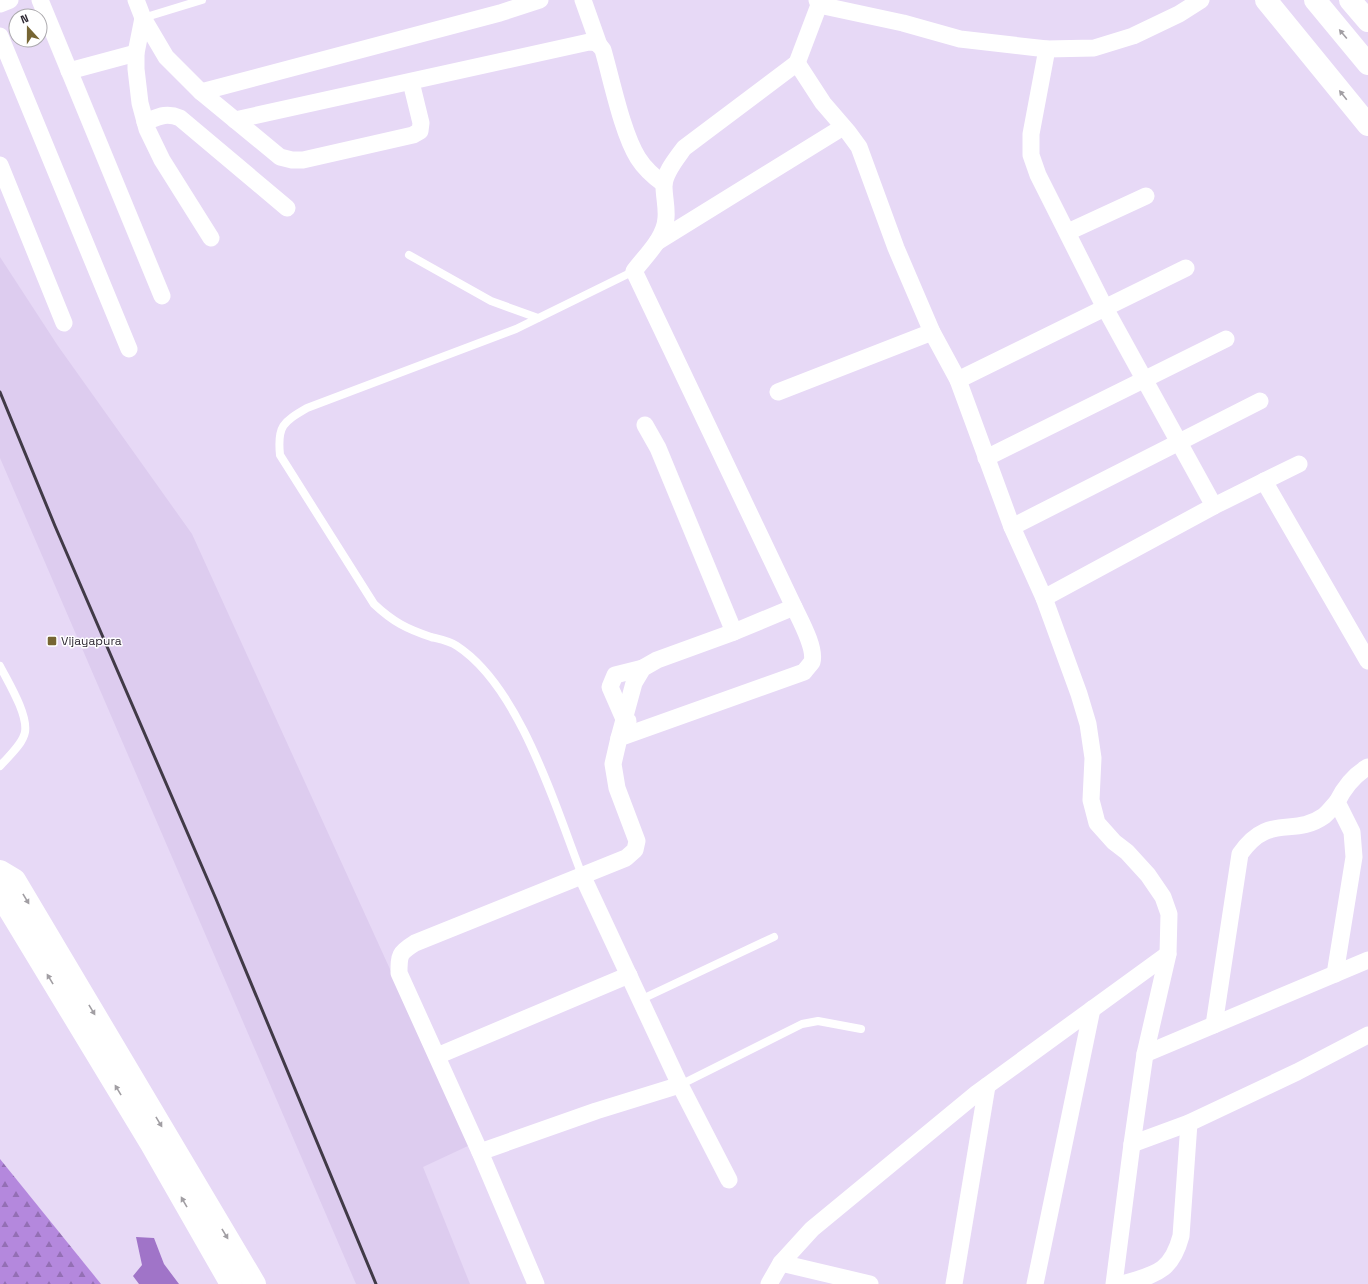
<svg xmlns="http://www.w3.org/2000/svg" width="1368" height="1284" viewBox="0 0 1368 1284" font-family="'Space Grotesk',sans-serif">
<defs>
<pattern id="forest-firs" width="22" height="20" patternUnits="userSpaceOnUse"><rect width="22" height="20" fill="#b488dd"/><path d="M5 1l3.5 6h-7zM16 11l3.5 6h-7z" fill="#936fb4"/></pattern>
</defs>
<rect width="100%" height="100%" fill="#e7d9f6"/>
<path fill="#ddccef" d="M 0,257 L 58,346 L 192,534 L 470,1145 L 423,1167 L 470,1284 L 356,1284 L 0,458 Z"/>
<path fill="url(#forest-firs)" d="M 0,1159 L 101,1284 L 0,1284 Z"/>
<path fill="#a074c8" d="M 136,1237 L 154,1238 L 164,1264 L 179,1284 L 139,1284 L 133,1276 L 142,1265 Z"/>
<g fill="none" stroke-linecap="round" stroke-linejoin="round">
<g stroke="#fff" stroke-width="8">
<path d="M 143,18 L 202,0"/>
<path d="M 409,255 L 491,301 L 538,318"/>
<path d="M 0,666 C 8,682 28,714 25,732 C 23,744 8,757 0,766"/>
<path d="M 582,875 C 555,806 520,687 457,646 C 450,641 439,639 431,637 C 407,629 393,622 374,604 L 280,455 C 277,426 283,422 307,408 L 516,329 L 634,271"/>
<path d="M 640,1000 L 774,937"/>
<path d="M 680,1085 L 802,1024 L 818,1021 L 861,1029"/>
</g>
<g stroke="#fff" stroke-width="17">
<path d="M 40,0 L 162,296"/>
<path d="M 136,0 L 143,18 L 166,57 L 201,92 L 500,13 L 540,0"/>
<path d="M 583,0 L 599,45"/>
<path d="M 0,4 L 10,0"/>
<path d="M 819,5 L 903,23 L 960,39 L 1047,49 L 1094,48 L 1133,36 L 1179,14 L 1201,0"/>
<path d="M 143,18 L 136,53 L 136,69 L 140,103 L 147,129 L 162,160 L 211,238"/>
<path d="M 0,36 L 129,349"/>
<path d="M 1047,49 L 1031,134 L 1031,155 L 1038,175 L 1105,308 L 1214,506"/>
<path d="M 797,63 L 819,5 L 817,0"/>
<path d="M 69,71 L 136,53"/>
<path d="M 201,92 L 280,157 L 292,160 L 303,160 L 413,135 L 420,131 L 421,123 L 411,82"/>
<path d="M 235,120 L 589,42 C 596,42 599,44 603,50 C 612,81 622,132 638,158 C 645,169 654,177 664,184"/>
<path d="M 145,122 C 158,117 166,112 180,118 L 287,208"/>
<path d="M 0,165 L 64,323"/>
<path d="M 1068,232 L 1146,196"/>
<path d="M 657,242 L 843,127"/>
<path d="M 958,380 L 1186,268"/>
<path d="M 778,392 L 932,332"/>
<path d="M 645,425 L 658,448 L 734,632"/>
<path d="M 986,458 L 1226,339"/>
<path d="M 1264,481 L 1368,661"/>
<path d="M 1012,527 L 1260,401"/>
<path d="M 1044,598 L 1214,506 L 1299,464"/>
<path d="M 628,721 L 624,719 L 610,687 L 615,675 L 643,668"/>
<path d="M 619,738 L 634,683 L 643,668 L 657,660 L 734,632 L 794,607"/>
<path d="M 582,875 L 680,1085 L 729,1180"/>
<path d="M 1335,974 L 1354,857 L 1352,832 L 1337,802 C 1344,788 1354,775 1368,767"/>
<path d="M 1214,1025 L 1240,854 C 1269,812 1293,838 1324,816 C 1329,812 1333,806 1337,802"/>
<path d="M 1145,1054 L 1368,960"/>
<path d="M 437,1056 L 629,975"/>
<path d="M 1132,1144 L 1189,1123 L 1297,1072 L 1368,1035"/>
<path d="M 480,1152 L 596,1111 L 680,1085"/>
<path d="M 781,1263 L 870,1284"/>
<path d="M 536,1284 L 480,1152 L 399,973 C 399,955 399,953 415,943 L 626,858 L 635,850 L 637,841 L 617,788 L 613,764 L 619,738 L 804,672 C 806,669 810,665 812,662 C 816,648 800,620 794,607 L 634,271 C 646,255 665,238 666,218 C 667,207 664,197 664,186 C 664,173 677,158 684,148 L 797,63 L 823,103 L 848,132 L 859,147 L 896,248 L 932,332 L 958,380 L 1012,527 L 1044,598 L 1079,694 L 1088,724 L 1093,758 L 1091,800 L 1097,823 L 1114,842 L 1127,852 L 1148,875 L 1163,897 L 1169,914 L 1168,954 L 1145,1054 L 1132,1144 L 1114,1284"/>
<path d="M 769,1284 L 781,1263 L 812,1229 L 977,1093 L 1168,954"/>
<path d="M 954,1284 L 987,1086"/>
<path d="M 1035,1284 L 1092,1009"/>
<path d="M 1123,1284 C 1155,1274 1171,1273 1181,1236 L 1189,1123"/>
</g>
<g stroke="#fff" stroke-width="22">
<path d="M 1266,0 L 1368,125"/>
<path d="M 0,871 L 15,880 L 255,1284"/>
<path d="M 0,892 L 5,903 L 151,1144 L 231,1284"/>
</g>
<g stroke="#fff" stroke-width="22">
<path d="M 1315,0 L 1368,64"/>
<path d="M 1350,0 L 1368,21"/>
</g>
<path stroke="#413a47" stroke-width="3" d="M 0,392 L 55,526 L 216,899 L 376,1284"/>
</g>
<defs><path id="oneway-solid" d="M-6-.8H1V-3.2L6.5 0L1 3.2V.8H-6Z"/></defs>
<g fill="#a19ea3">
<use href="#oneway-solid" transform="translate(1343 34) rotate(-130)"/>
<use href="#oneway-solid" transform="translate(1343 95) rotate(-129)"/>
<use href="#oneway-solid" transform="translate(26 899) rotate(59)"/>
<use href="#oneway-solid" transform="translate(50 979) rotate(-121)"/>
<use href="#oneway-solid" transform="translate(92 1010) rotate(59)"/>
<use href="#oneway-solid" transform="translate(118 1090) rotate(-121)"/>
<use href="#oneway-solid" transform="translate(159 1122) rotate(59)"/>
<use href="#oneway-solid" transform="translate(184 1202) rotate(-120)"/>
<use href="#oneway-solid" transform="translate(225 1234) rotate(59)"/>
</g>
<rect fill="#766533" stroke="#fff" stroke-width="1.5" x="47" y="636" width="10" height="10" rx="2"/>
<g text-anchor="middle" stroke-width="3" stroke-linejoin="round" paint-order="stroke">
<g font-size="12" fill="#2e2833" stroke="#fff" text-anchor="start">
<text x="61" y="645">Vijayapura</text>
</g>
</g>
<g transform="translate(28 28) rotate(339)"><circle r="19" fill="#ffffff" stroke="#aba9ad"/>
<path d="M0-3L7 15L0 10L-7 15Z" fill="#766533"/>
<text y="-6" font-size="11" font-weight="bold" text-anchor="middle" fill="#2e2833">N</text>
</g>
</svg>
